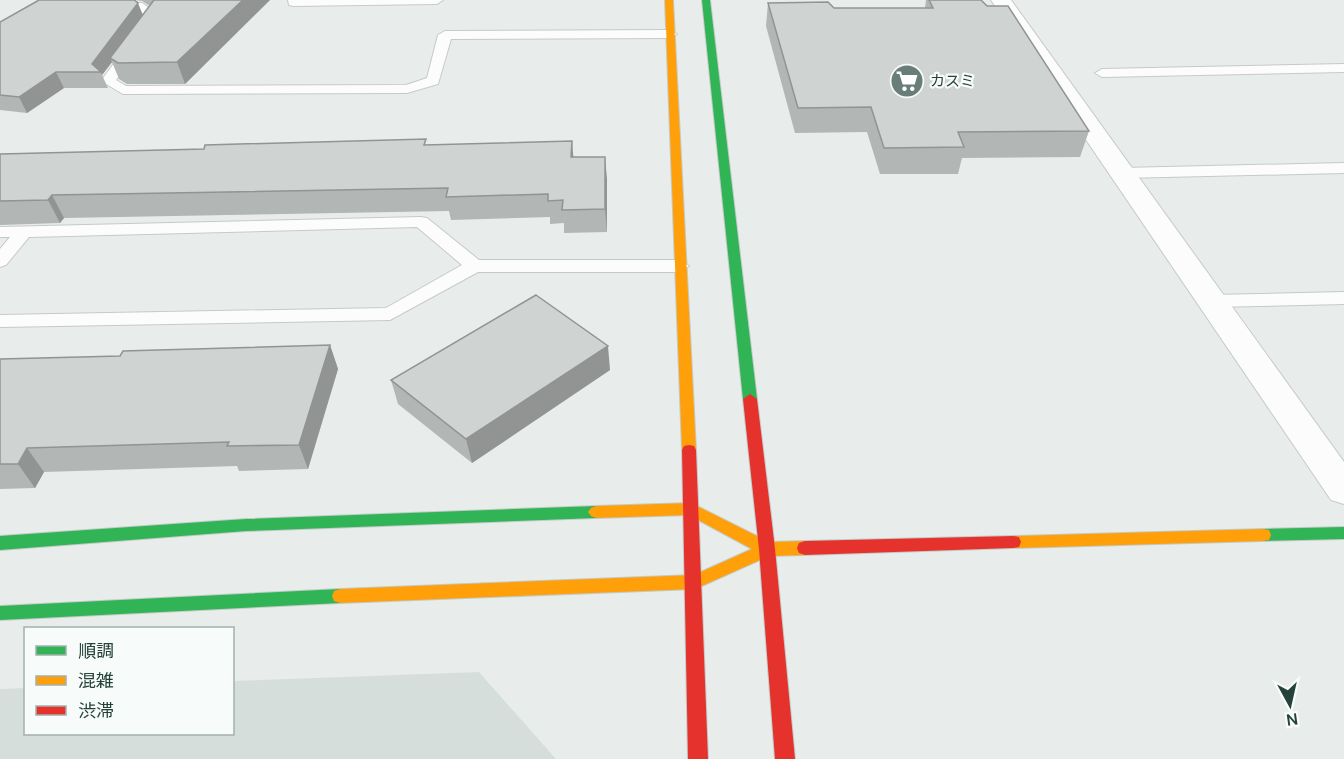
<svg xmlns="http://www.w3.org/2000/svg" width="1344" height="759" viewBox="0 0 1344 759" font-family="Manrope,'Noto Sans JP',sans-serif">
<rect width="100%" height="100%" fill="#e8edeb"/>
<path fill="#d6dedb" d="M 479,672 L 556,759 L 0,759 L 0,689 L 25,688 L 26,734 L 232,734 L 233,681 Z"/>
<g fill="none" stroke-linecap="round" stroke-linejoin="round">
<defs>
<g id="lane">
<path d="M 62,0 L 142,3 L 159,15 L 160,18 L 116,80 L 126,86 L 406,85 L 427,78 L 438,35 L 445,31 L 670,30 L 677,34 L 670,38 L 451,39 L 438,84 L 407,93 L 123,94 L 101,81 L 147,18 L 139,11 L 75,8 Z"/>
<path d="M 288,0 L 443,0 L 437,4 L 293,6 L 289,5 Z"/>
<path d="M 1344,64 L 1344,72 L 1102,77 L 1095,73 L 1102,69 Z"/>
<path d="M 1344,163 L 1344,173 L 1122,178 L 1114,173 L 1122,168 Z"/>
<path d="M 421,217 L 427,218 L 479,260 L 680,260 L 689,266 L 680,272 L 478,272 L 390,320 L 0,327 L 0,315 L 386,308 L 462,265 L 417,227 L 29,237 L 6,265 L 0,267 L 0,249 L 10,237 L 0,237 L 0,227 Z"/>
<path d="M 1344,292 L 1344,304 L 1212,307 L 1205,305 L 1202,301 L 1205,297 L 1212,295 Z"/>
</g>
<path id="street" d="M 991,0 L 1011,0 L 1344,462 L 1344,504 L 1331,500 Z"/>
<g id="fast">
<path d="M 702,0 L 710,0 L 757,399 L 750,404 L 743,399 Z"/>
<path d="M 596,506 L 601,508 L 604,512 L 601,516 L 596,518 L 246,531 L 0,550 L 0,536 L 246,519 Z"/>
<path d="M 1344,527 L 1344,539 L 1263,541 L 1257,540 L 1255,535 L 1257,530 L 1263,529 Z"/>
<path d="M 340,589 L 346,591 L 348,596 L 346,601 L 340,603 L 0,620 L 0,606 Z"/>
</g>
<g id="slow">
<path d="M 665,0 L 673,0 L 696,450 L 694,454 L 684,454 L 682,450 Z"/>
<path d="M 691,503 L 769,542 L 805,541 L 811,543 L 813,548 L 811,553 L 805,555 L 769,556 L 695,589 L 340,603 L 334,601 L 332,596 L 334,591 L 340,589 L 694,575 L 752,549 L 689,515 L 596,518 L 591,516 L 588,512 L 591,508 L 596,506 Z"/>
<path d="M 1263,529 L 1269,530 L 1271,535 L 1269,540 L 1263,541 L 1013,548 L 1007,547 L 1005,542 L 1007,537 L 1013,536 Z"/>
</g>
<g id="jam">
<path d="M 750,394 L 757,399 L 775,549 L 795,759 L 775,759 L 759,549 L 743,399 Z"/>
<path d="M 689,445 L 694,446 L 696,450 L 708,759 L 688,759 L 682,450 L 684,446 Z"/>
<path d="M 1013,536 L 1019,537 L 1021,542 L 1019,547 L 1013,548 L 805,555 L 799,553 L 797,548 L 799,543 L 805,541 Z"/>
</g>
</defs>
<use href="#lane" stroke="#c5cac8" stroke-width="2"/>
<use href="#street" stroke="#c5cac8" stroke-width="2"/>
<use href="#fast" stroke="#c3cbc8" stroke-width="2"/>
<use href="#slow" stroke="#c3cbc8" stroke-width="2"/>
<use href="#jam" stroke="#c3cbc8" stroke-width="2"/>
<use href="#lane" fill="#fcfcfc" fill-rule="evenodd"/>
<use href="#street" fill="#fcfcfc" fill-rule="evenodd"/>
<use href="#fast" fill="#30b455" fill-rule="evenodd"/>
<use href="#slow" fill="#ff9f0a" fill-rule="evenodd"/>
<use href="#jam" fill="#e5322d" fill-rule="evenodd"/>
</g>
<g fill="#b2b6b5" fill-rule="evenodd">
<path d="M 39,0 L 270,0 L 185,84 L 127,84 L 119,79 L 112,62 L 102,75 L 108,88 L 64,88 L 27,113 L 0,110 L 0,22 ZM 135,0 L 142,1 L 150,6 L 143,15 Z"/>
<path d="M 926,0 L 981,0 L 1089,131 L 1080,157 L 962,158 L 958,174 L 880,174 L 867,132 L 795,133 L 766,26 L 768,3 L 834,8 L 925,8 Z"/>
<path d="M 427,145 L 574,157 L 607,179 L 607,232 L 564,233 L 564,223 L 550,224 L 550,217 L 451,220 L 449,211 L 64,218 L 60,223 L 0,225 L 0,154 Z"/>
<path d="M 330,345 L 338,369 L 308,469 L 239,471 L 237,466 L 44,472 L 35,488 L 0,489 L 0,359 L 120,356 Z"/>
<path d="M 610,370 L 472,463 L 398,404 L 391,380 Z"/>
</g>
<g fill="#919493">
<path d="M 243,0 L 270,0 L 185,84 L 177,62 Z"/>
<path d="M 138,3 L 144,18 L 110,58 L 112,62 L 102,75 L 101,72 L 92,64 Z"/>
<path d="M 56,72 L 64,88 L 27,113 L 19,97 Z"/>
<path d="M 572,141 L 574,164 L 571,157 Z"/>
<path d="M 605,157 L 607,179 L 607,232 L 605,209 Z"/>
<path d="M 52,195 L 64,218 L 60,223 L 48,200 Z"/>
<path d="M 330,345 L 338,369 L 308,469 L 299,445 Z"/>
<path d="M 608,346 L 610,370 L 472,463 L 466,439 Z"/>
<path d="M 27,448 L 44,472 L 35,488 L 18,464 Z"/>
</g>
<g fill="#cfd4d2" stroke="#919493" stroke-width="1.5">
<path d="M 39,0 L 134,0 L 138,3 L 92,64 L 101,72 L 56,72 L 19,97 L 0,95 L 0,22 Z"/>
<path d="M 154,0 L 243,0 L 177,62 L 118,63 L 110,58 Z"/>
<path d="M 929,0 L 981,0 L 987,6 L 1008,6 L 1089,131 L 958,132 L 964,147 L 884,148 L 871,107 L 798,108 L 768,3 L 828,2 L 834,8 L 933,8 Z"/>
<path d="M 426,139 L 424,145 L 572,141 L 571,157 L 605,157 L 605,209 L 562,210 L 563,200 L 548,201 L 548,194 L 446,197 L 448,188 L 52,195 L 48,200 L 0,201 L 0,154 L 204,149 L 205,145 Z"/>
<path d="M 536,295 L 608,346 L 466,439 L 391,380 Z"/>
<path d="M 330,345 L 299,445 L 227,446 L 229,442 L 27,448 L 18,464 L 0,464 L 0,359 L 120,356 L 123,351 Z"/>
</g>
<defs>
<symbol id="supermarket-disc" viewBox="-11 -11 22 22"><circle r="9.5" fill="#697e78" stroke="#f7fbf9"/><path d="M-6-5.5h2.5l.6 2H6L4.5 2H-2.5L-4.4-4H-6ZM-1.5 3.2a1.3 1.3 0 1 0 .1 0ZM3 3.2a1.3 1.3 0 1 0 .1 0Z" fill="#fff"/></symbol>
</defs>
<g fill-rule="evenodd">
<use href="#supermarket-disc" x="888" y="62" width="38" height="38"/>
</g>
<g text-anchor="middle" stroke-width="4.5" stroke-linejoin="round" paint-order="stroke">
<g font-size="15" fill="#24423a" stroke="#f7fbf9" text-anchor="start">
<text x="930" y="86">カスミ</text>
</g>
</g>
<rect x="24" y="627" width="210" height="108" fill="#f7fbf9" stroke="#a3b1ad" stroke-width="1.5"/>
<rect x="36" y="646" width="30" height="9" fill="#30b455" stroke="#a3b1ad" stroke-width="1.5"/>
<text x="78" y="657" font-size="18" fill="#24423a">順調</text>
<rect x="36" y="676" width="30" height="9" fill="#ff9f0a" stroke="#a3b1ad" stroke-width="1.5"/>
<text x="78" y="687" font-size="18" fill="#24423a">混雑</text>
<rect x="36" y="706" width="30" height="9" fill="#e5322d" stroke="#a3b1ad" stroke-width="1.5"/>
<text x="78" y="717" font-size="18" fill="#24423a">渋滞</text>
<g transform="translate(1290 705) rotate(172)" stroke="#f7fbf9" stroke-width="4.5" paint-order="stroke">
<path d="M0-4.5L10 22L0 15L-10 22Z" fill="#24423a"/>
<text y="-9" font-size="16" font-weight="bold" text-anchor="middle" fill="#24423a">N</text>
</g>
</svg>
